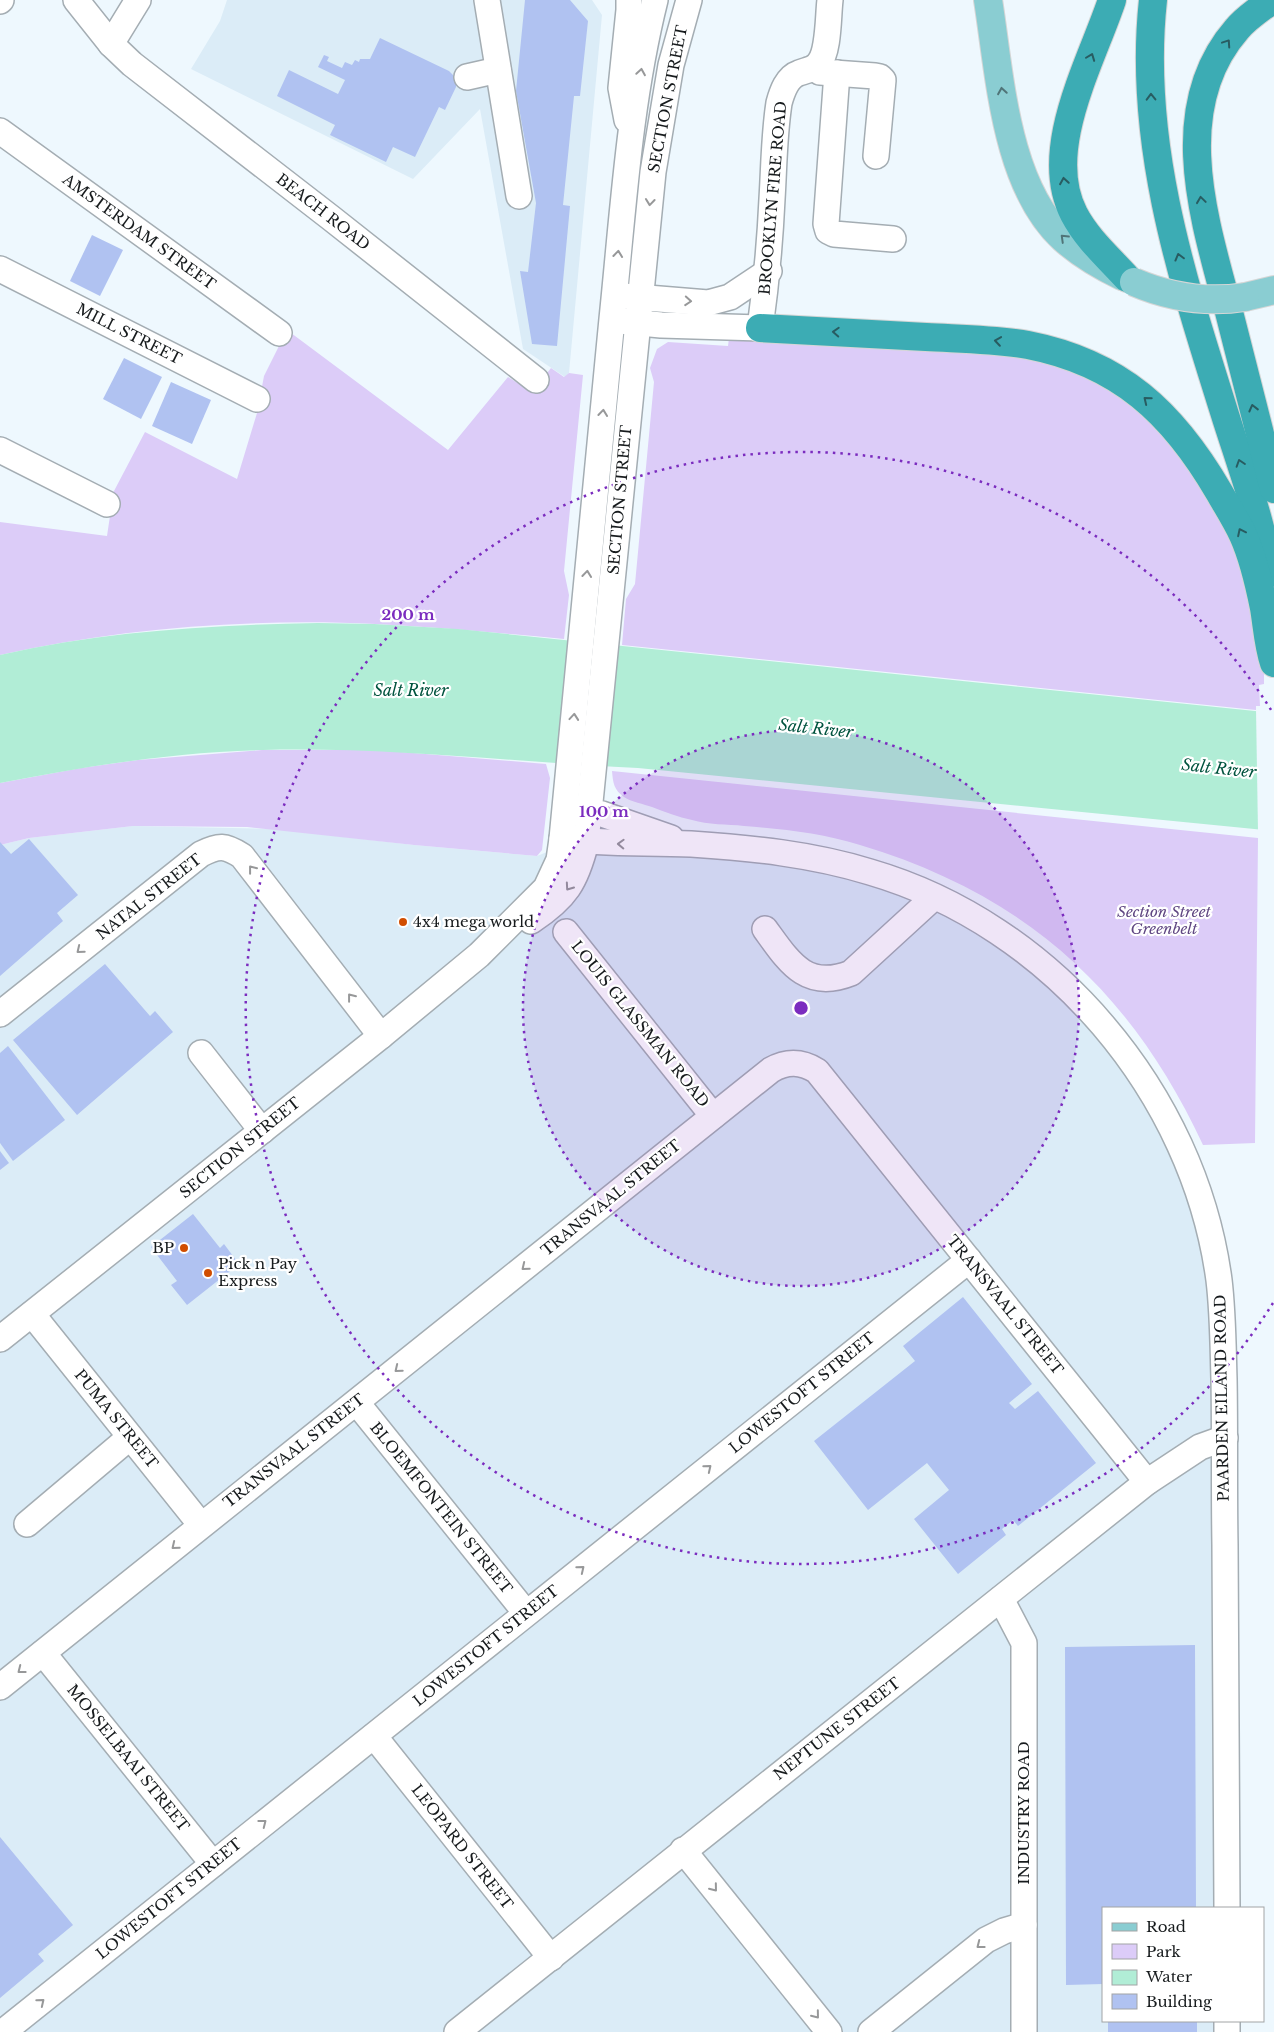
<svg xmlns="http://www.w3.org/2000/svg" width="1274" height="2032" viewBox="0 0 1274 2032" font-family="'Libre Baskerville',serif">
<rect width="100%" height="100%" fill="#eef8fe"/>
<g fill="#dbecf7">
<path d="M 227,0 L 592,0 L 602,15 L 569,373 L 565,377 L 523,349 L 480,109 L 413,179 L 191,69 L 220,21 Z"/>
<path d="M 133,826 L 275,829 L 414,845 L 537,856 L 597,832 L 751,850 L 932,896 L 1108,1032 L 1206,1223 L 1235,1908 L 1103,1908 L 1103,2021 L 1237,2021 L 1237,2032 L 0,2032 L 0,845 L 29,838 Z"/>
</g>
<g fill="#dcccf8">
<path d="M 287,330 L 448,450 L 508,377 L 532,392 L 551,368 L 564,377 L 569,373 L 583,375 L 564,571 L 569,595 L 564,639 C 501,633 438,627 376,624 C 253,618 119,628 0,655 L 0,522 L 107,536 L 110,516 L 104,510 L 145,432 L 237,479 L 257,413 L 264,376 Z"/>
<path d="M 729,338 L 973,351 L 1021,357 L 1068,369 L 1109,388 L 1159,425 L 1229,524 L 1264,656 L 1264,684 L 1259,685 L 1260,706 L 1256,706 L 1256,710 L 622,645 L 626,599 L 635,584 L 654,382 L 650,368 L 657,349 L 668,342 L 728,346 Z"/>
<path d="M 262,750 L 377,750 L 546,764 L 550,778 L 542,850 L 537,856 L 414,845 L 247,827 L 133,826 L 29,838 L 0,845 L 0,783 L 81,768 L 138,760 Z"/>
<path d="M 612,771 L 1258,838 L 1255,1143 L 1203,1145 C 1131,990 1024,894 860,845 C 822,833 783,829 744,826 C 727,824 708,825 692,820 C 678,817 665,812 652,807 C 644,804 631,802 624,797 C 614,790 613,783 612,771 Z"/>
</g>
<path fill="#b1edd6" d="M 318,623 L 374,624 L 458,629 L 1274,713 L 1274,831 L 638,768 C 513,762 389,747 263,750 C 175,752 87,766 0,783 L 0,655 C 105,631 211,625 318,623 Z"/>
<path fill="#eef8fe" d="M 1256,708 L 1274,710 L 1274,833 L 1258,832 Z"/>
<g fill="#b0c2f1">
<path d="M 525,0 L 570,0 L 588,21 L 580,96 L 574,96 L 563,205 L 570,206 L 557,346 L 532,344 L 520,271 L 528,272 L 536,203 L 516,91 Z"/>
<path d="M 380,38 L 449,71 L 456,78 L 456,87 L 445,110 L 439,107 L 415,157 L 393,147 L 386,162 L 330,135 L 335,125 L 277,96 L 289,70 L 338,94 L 345,80 L 318,67 L 324,55 L 329,57 L 327,61 L 342,68 L 345,62 L 352,65 L 355,60 L 359,62 L 360,59 L 370,59 Z"/>
<path d="M 92,235 L 123,250 L 100,296 L 70,281 Z"/>
<path d="M 124,358 L 162,377 L 141,419 L 103,399 Z"/>
<path d="M 171,382 L 211,400 L 192,444 L 152,426 Z"/>
<path d="M 29,839 L 78,895 L 57,913 L 63,921 L 0,976 L 0,842 L 11,854 Z"/>
<path d="M 105,964 L 150,1016 L 155,1011 L 173,1032 L 77,1115 L 13,1040 Z"/>
<path d="M 8,1046 L 65,1120 L 13,1161 L 0,1143 L 0,1053 Z"/>
<path d="M 0,1151 L 9,1163 L 0,1170 Z"/>
<path d="M 193,1214 L 220,1248 L 224,1244 L 239,1264 L 187,1305 L 171,1285 L 177,1281 L 151,1247 Z"/>
<path d="M 963,1297 L 1032,1384 L 1009,1403 L 1015,1409 L 1038,1391 L 1096,1463 L 1018,1526 L 1013,1520 L 1002,1529 L 1006,1535 L 958,1574 L 914,1519 L 949,1490 L 927,1463 L 868,1510 L 814,1441 L 915,1361 L 903,1346 Z"/>
<path d="M 1195,1645 L 1196,1908 L 1103,1908 L 1103,1984 L 1066,1985 L 1065,1647 Z"/>
<path d="M 0,1837 L 73,1925 L 38,1954 L 44,1961 L 0,1998 Z"/>
<rect x="1108" y="2021" width="89" height="11"/>
</g>
<g fill="none" stroke-linecap="round" stroke-linejoin="round">
<defs>
<g id="minor">
<path d="M 76,0 L 111,44 L 132,64 L 331,218 L 536,380"/>
<path d="M 487,0 L 519,196"/>
<path d="M 0,1 L 1,0"/>
<path d="M 111,44 L 138,0"/>
<path d="M 820,72 L 875,76 L 880,77 L 883,80 L 876,156"/>
<path d="M 837,73 L 826,224 L 828,231 L 834,234 L 893,239"/>
<path d="M 467,77 L 498,70"/>
<path d="M 627,120 L 621,88 L 629,10 L 629,0"/>
<path d="M 0,131 L 279,333"/>
<path d="M 0,269 L 257,399"/>
<path d="M 623,296 L 708,303 L 730,297 L 769,271"/>
<path d="M 620,321 L 661,325 L 760,328 C 766,285 770,242 772,199 C 774,167 774,135 779,103 C 782,92 787,77 799,73 C 806,70 814,70 819,63 C 829,51 828,16 830,0"/>
<path d="M 0,450 L 107,504"/>
<path d="M 573,810 L 602,814 L 671,838"/>
<path d="M 562,839 C 606,844 647,842 691,844 C 751,848 812,854 870,872 C 1052,925 1194,1093 1219,1280 C 1223,1313 1223,1346 1224,1379 C 1225,1434 1224,1490 1225,1545 C 1225,1666 1226,1787 1227,1908"/>
<path d="M 531,921 C 566,898 576,882 586,842 L 653,172 L 671,65 L 689,0"/>
<path d="M 765,929 C 789,962 806,991 851,973 L 934,897"/>
<path d="M 566,932 L 713,1116"/>
<path d="M 0,1014 L 201,854 C 219,845 225,845 242,856 L 381,1036"/>
<path d="M 201,1053 L 262,1131"/>
<path d="M 32,1314 L 201,1525"/>
<path d="M 0,1339 L 381,1036 L 479,955 L 546,888 L 559,860 L 562,839 C 578,666 594,493 612,319 C 623,213 629,104 655,0"/>
<path d="M 357,1403 L 526,1613"/>
<path d="M 27,1524 L 130,1437"/>
<path d="M 1001,1599 L 1024,1643 L 1024,2032"/>
<path d="M 43,1653 L 213,1864"/>
<path d="M 0,1687 L 771,1070 C 787,1061 801,1061 817,1071 L 1147,1482"/>
<path d="M 374,1736 L 551,1958"/>
<path d="M 683,1850 L 829,2032"/>
<path d="M 1227,2021 L 1227,2032"/>
<path d="M 3,2032 L 969,1260"/>
<path d="M 457,2032 L 1147,1482 L 1200,1447 L 1225,1438"/>
<path d="M 871,2032 L 986,1940 L 1004,1931 L 1024,1925"/>
</g>
<g id="major">
<path d="M 988,0 C 1000,75 1005,185 1064,239 C 1081,254 1101,266 1122,276"/>
<path d="M 1245,297 L 1274,290"/>
</g>
<g id="highway">
<path d="M 1112,0 C 1091,63 1041,150 1074,214 C 1087,239 1109,258 1127,278"/>
<path d="M 1153,0 C 1137,145 1184,284 1227,421 C 1243,471 1261,521 1270,573"/>
<path d="M 1272,0 C 1260,9 1247,17 1237,29 C 1167,109 1205,222 1229,312 C 1244,371 1259,430 1274,489"/>
<path d="M 760,328 C 816,331 871,334 926,337 C 961,339 994,339 1028,345 C 1120,363 1173,413 1219,492 C 1227,506 1236,520 1243,535 C 1253,557 1259,583 1264,608 C 1267,626 1268,645 1274,663"/>
</g>
</defs>
<use href="#minor" stroke="#a4adb3" stroke-width="28"/>
<use href="#major" stroke="#d5d6d6" stroke-width="30"/>
<use href="#highway" stroke="#d5d6d6" stroke-width="30"/>
<use href="#minor" stroke="#fff" stroke-width="25"/>
<use href="#major" stroke="#8acdd2" stroke-width="28"/>
<use href="#highway" stroke="#3cacb4" stroke-width="28"/>
<defs>
<path id="major-bridge" d="M 1134,282 C 1169,297 1207,303 1245,297"/>
</defs>
<use href="#major-bridge" stroke="#d5d6d6" stroke-width="30" stroke-linecap="butt"/>
<use href="#major-bridge" stroke="#8acdd2" stroke-width="28"/>
</g>
<defs><path id="oneway-chevron" d="M-2-3.5L2.5 0L-2 3.5" fill="none" stroke-width="1.6" stroke-linecap="round" stroke-linejoin="round" transform="scale(1.25)"/></defs>
<g stroke="#285c61">
<use href="#oneway-chevron" transform="translate(1227 43) rotate(-56)"/>
<use href="#oneway-chevron" transform="translate(1091 57) rotate(-69)"/>
<use href="#oneway-chevron" transform="translate(1151 97) rotate(-91)"/>
<use href="#oneway-chevron" transform="translate(1064 181) rotate(-99)"/>
<use href="#oneway-chevron" transform="translate(1201 200) rotate(-98)"/>
<use href="#oneway-chevron" transform="translate(1179 257) rotate(-105)"/>
<use href="#oneway-chevron" transform="translate(836 332) rotate(-177)"/>
<use href="#oneway-chevron" transform="translate(998 341) rotate(-172)"/>
<use href="#oneway-chevron" transform="translate(1147 400) rotate(-141)"/>
<use href="#oneway-chevron" transform="translate(1253 408) rotate(-104)"/>
<use href="#oneway-chevron" transform="translate(1240 463) rotate(-108)"/>
<use href="#oneway-chevron" transform="translate(1241 532) rotate(-116)"/>
</g>
<g stroke="#979899">
<use href="#oneway-chevron" transform="translate(641 72) rotate(-81)"/>
<use href="#oneway-chevron" transform="translate(650 202) rotate(96)"/>
<use href="#oneway-chevron" transform="translate(618 254) rotate(-84)"/>
<use href="#oneway-chevron" transform="translate(688 301) rotate(4)"/>
<use href="#oneway-chevron" transform="translate(603 413) rotate(-84)"/>
<use href="#oneway-chevron" transform="translate(587 574) rotate(-84)"/>
<use href="#oneway-chevron" transform="translate(574 717) rotate(-85)"/>
<use href="#oneway-chevron" transform="translate(621 844) rotate(-178)"/>
<use href="#oneway-chevron" transform="translate(252 869) rotate(-128)"/>
<use href="#oneway-chevron" transform="translate(569 887) rotate(125)"/>
<use href="#oneway-chevron" transform="translate(80 950) rotate(141)"/>
<use href="#oneway-chevron" transform="translate(351 997) rotate(-128)"/>
<use href="#oneway-chevron" transform="translate(525 1267) rotate(141)"/>
<use href="#oneway-chevron" transform="translate(398 1369) rotate(141)"/>
<use href="#oneway-chevron" transform="translate(708 1468) rotate(-39)"/>
<use href="#oneway-chevron" transform="translate(175 1546) rotate(141)"/>
<use href="#oneway-chevron" transform="translate(581 1569) rotate(-39)"/>
<use href="#oneway-chevron" transform="translate(21 1670) rotate(142)"/>
<use href="#oneway-chevron" transform="translate(263 1823) rotate(-38)"/>
<use href="#oneway-chevron" transform="translate(714 1888) rotate(51)"/>
<use href="#oneway-chevron" transform="translate(980 1945) rotate(142)"/>
<use href="#oneway-chevron" transform="translate(41 2002) rotate(-39)"/>
<use href="#oneway-chevron" transform="translate(816 2015) rotate(51)"/>
</g>
<g stroke="#507478">
<use href="#oneway-chevron" transform="translate(1002 91) rotate(-99)"/>
<use href="#oneway-chevron" transform="translate(1064 238) rotate(-136)"/>
</g>
<circle cx="801" cy="1008" r="278" fill="#7b2cbf" fill-opacity=".12"/>
<g fill="none" stroke="#7b2cbf" stroke-width="2.5" stroke-dasharray="2.5 5">
<circle cx="801" cy="1008" r="278"/>
<path d="M1273 1303A556 556 0 1 1 1273 713"/>
</g>
<g fill="#d14d00" stroke="#fff" stroke-width="2">
<circle cx="403" cy="922" r="5"/>
<circle cx="184" cy="1248" r="5"/>
<circle cx="208" cy="1273" r="5"/>
</g>
<g text-anchor="middle" stroke-width="4.5" stroke-linejoin="round" paint-order="stroke">
<g font-size="15" fill="#171b1d" stroke="#fff">
<text transform="translate(668 99) rotate(-79)" y="5">SECTION STREET</text>
<text transform="translate(773 198) rotate(-85)" y="5">BROOKLYN FIRE ROAD</text>
<text transform="translate(323 212) rotate(38)" y="5">BEACH ROAD</text>
<text transform="translate(139 232) rotate(36)" y="5">AMSTERDAM STREET</text>
<text transform="translate(129 334) rotate(27)" y="5">MILL STREET</text>
<text transform="translate(620 500) rotate(-85)" y="5">SECTION STREET</text>
<text transform="translate(149 897) rotate(-38)" y="5">NATAL STREET</text>
<text transform="translate(640 1024) rotate(51)" y="5">LOUIS GLASSMAN ROAD</text>
<text transform="translate(240 1148) rotate(-39)" y="5">SECTION STREET</text>
<text transform="translate(611 1198) rotate(-39)" y="5">TRANSVAAL STREET</text>
<text transform="translate(1005 1305) rotate(51)" y="5">TRANSVAAL STREET</text>
<text transform="translate(802 1393) rotate(-39)" y="5">LOWESTOFT STREET</text>
<text transform="translate(1222 1398) rotate(-91)" y="5">PAARDEN EILAND ROAD</text>
<text transform="translate(116 1419) rotate(51)" y="5">PUMA STREET</text>
<text transform="translate(294 1451) rotate(-38)" y="5">TRANSVAAL STREET</text>
<text transform="translate(441 1508) rotate(51)" y="5">BLOEMFONTEIN STREET</text>
<text transform="translate(486 1646) rotate(-39)" y="5">LOWESTOFT STREET</text>
<text transform="translate(837 1729) rotate(-38)" y="5">NEPTUNE STREET</text>
<text transform="translate(128 1758) rotate(51)" y="5">MOSSELBAAI STREET</text>
<text transform="translate(1024 1813) rotate(-90)" y="5">INDUSTRY ROAD</text>
<text transform="translate(462 1847) rotate(52)" y="5">LEOPARD STREET</text>
<text transform="translate(169 1899) rotate(-39)" y="5">LOWESTOFT STREET</text>
</g>
<g font-size="15" font-style="italic" fill="#5f4682" stroke="#fff">
<text x="1164" y="917">Section Street<tspan x="1164" dy="17">Greenbelt</tspan></text>
</g>
<g font-size="15" fill="#171b1d" stroke="#fff" text-anchor="start">
<text x="413" y="927">4x4 mega world</text>
<text x="174" y="1253" text-anchor="end">BP</text>
<text x="218" y="1269">Pick n Pay<tspan x="218" dy="17">Express</tspan></text>
</g>
<g font-size="16" font-style="italic" fill="#00533e" stroke="#fff">
<text x="411" y="696">Salt River</text>
<text transform="translate(816 728) rotate(6)" y="6">Salt River</text>
<text transform="translate(1219 768) rotate(6)" y="6">Salt River</text>
</g>
</g>
<circle cx="801" cy="1008" r="8" fill="#7b2cbf" stroke="#fff" stroke-width="2.5"/>
<g font-size="15" text-anchor="middle" font-weight="bold" fill="#7b2cbf" stroke="#fff" stroke-width="4.5" stroke-linejoin="round" paint-order="stroke">
<text x="408" y="620">200 m</text>
<text x="604" y="817">100 m</text>
</g>
<rect x="1102" y="1907" width="162" height="115" fill="#ffffff" stroke="#a2a4a5"/>
<rect x="1112" y="1923" width="25" height="8" fill="#8acdd2" stroke="#a2a4a5"/>
<text x="1146" y="1932" font-size="15" fill="#171b1d">Road</text>
<rect x="1112" y="1944" width="25" height="15" fill="#dcccf8" stroke="#a2a4a5"/>
<text x="1146" y="1957" font-size="15" fill="#171b1d">Park</text>
<rect x="1112" y="1970" width="25" height="15" fill="#b1edd6" stroke="#a2a4a5"/>
<text x="1146" y="1982" font-size="15" fill="#171b1d">Water</text>
<rect x="1112" y="1994" width="25" height="15" fill="#b0c2f1" stroke="#a2a4a5"/>
<text x="1146" y="2007" font-size="15" fill="#171b1d">Building</text>
</svg>
